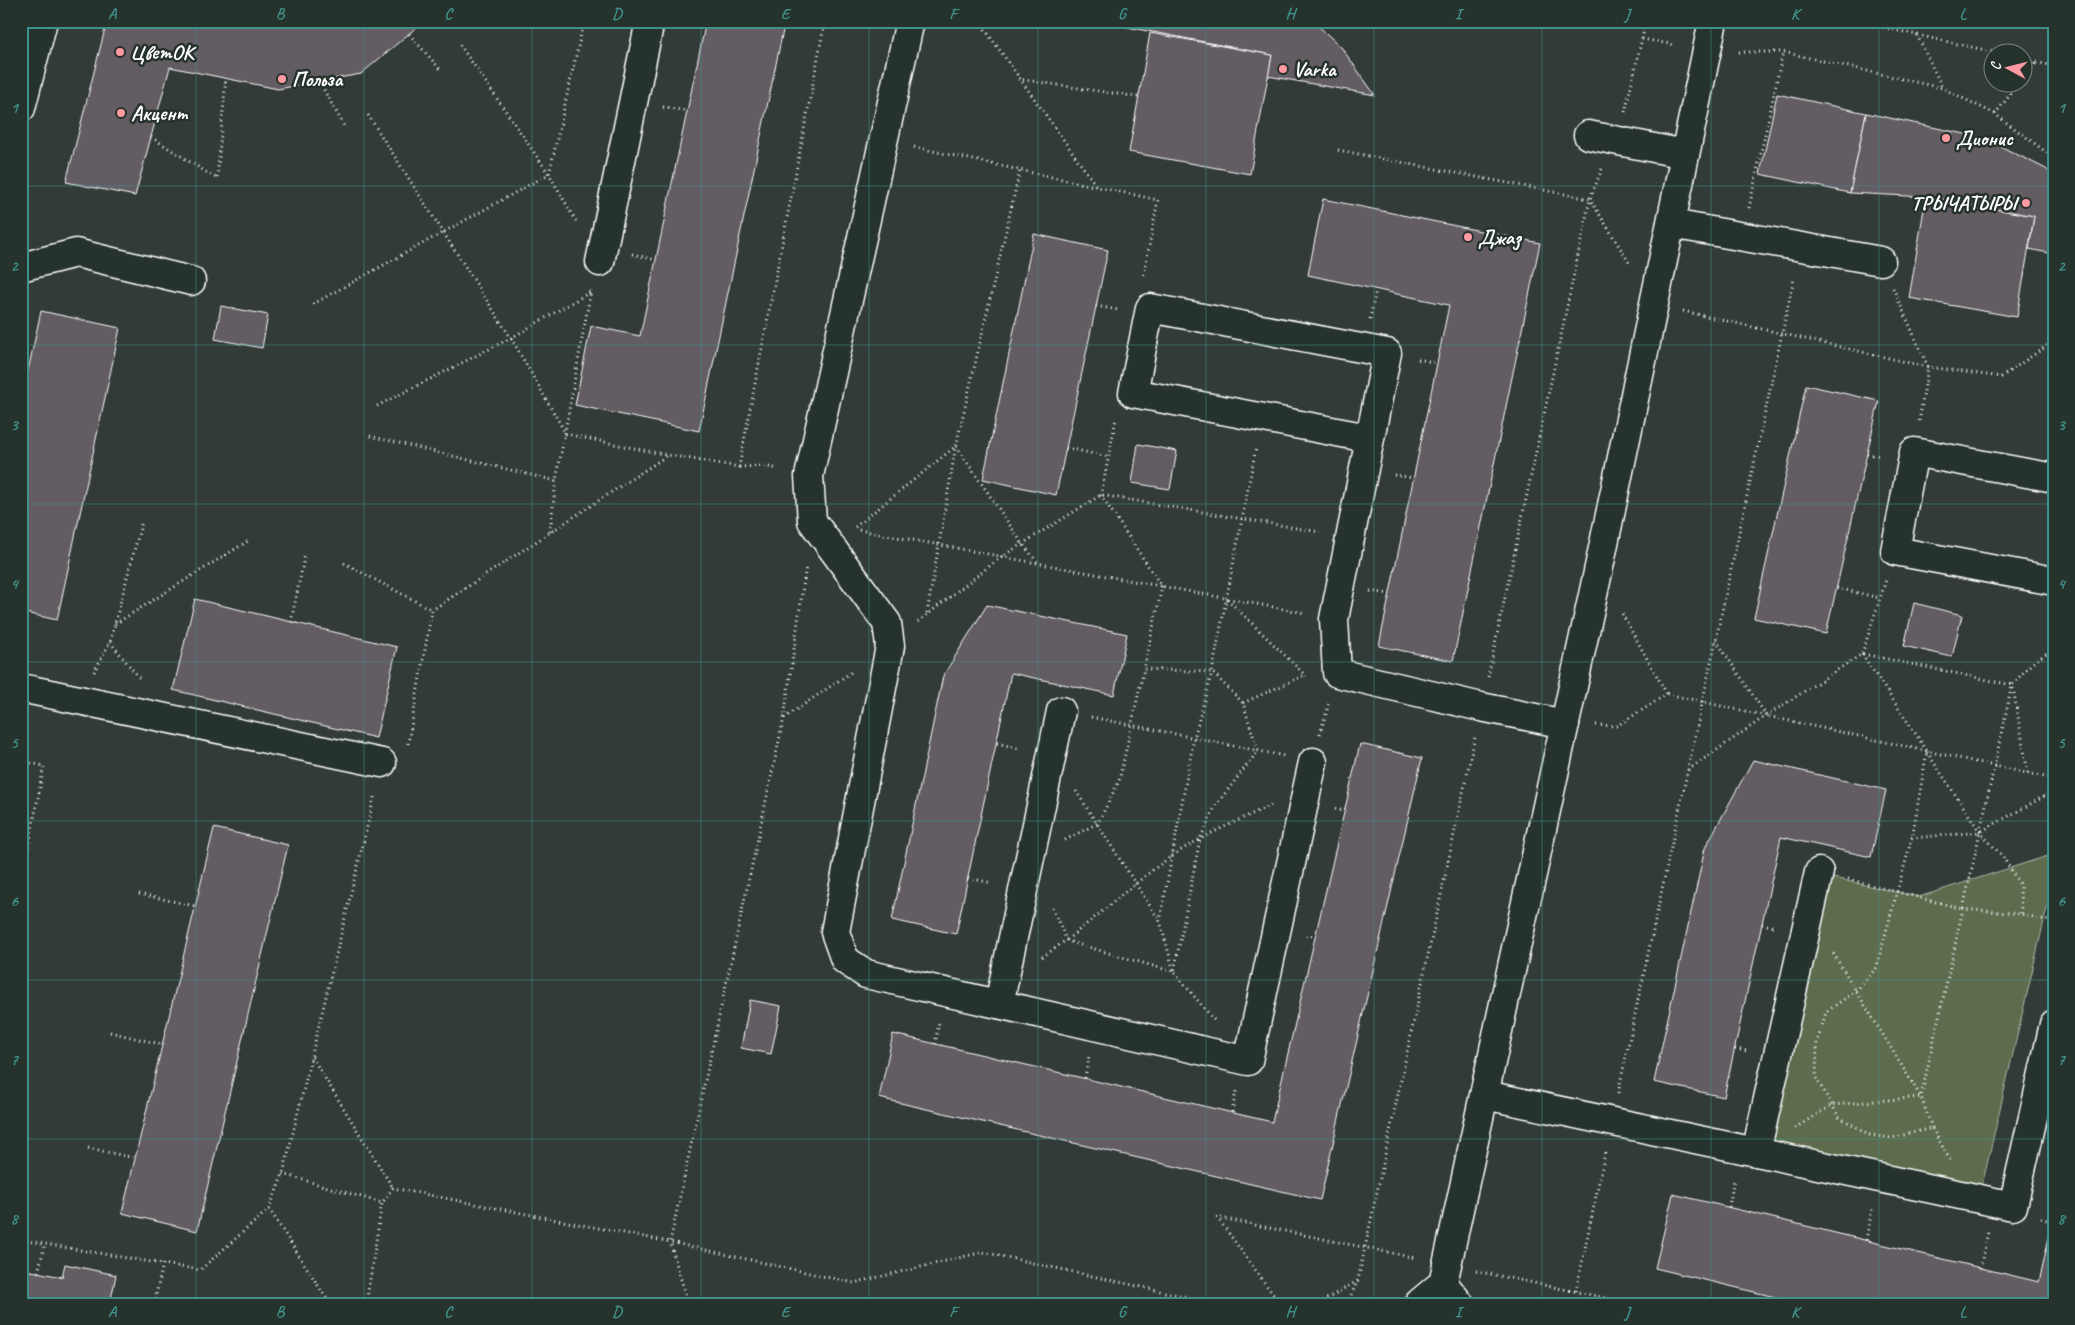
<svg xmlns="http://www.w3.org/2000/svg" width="2075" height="1325" viewBox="0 0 2075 1325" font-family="Caveat,sans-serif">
<rect width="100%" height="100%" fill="#323b38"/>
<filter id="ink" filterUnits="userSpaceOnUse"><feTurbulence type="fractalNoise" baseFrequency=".02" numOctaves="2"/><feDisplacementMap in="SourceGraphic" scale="10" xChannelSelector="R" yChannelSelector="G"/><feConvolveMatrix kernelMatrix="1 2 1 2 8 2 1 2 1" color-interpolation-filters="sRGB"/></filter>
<g filter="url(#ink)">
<path fill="#5c6c4e" stroke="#aeb6a6" d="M 2054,854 L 2054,878 L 1981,1190 L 1769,1146 L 1829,877 L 1919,897 Z"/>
<g fill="#635c64" stroke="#fff">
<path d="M 107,21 L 424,21 L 361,74 L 278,89 L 170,67 L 135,196 L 66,182 Z"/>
<path d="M 706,21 L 785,21 L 699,431 L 575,405 L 591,326 L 640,336 Z"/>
<path d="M 1096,21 L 1313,21 L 1341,47 L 1375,95 L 1268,76 L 1272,55 Z"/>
<path d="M 1150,33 L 1272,55 L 1250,174 L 1129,152 Z"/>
<path d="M 1777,94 L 1866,113 L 1850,193 L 1760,174 Z"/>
<path d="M 1866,113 L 1984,138 L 2046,169 L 2054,176 L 2054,254 L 2029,249 L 2034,216 L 1926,197 L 1850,193 Z"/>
<path d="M 1926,197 L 2034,216 L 2017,317 L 1909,298 Z"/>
<path d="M 1323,199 L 1540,243 L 1453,661 L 1379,646 L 1449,305 L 1308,275 Z"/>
<path d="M 1034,234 L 1108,250 L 1056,495 L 983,479 Z"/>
<path d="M 221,306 L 268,315 L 262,348 L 215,339 Z"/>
<path d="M 41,311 L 120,328 L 57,620 L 21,612 L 21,403 Z"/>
<path d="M 1806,385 L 1879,401 L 1826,634 L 1754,618 Z"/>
<path d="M 1138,444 L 1177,451 L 1170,489 L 1132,483 Z"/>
<path d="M 195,599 L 397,647 L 376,738 L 173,690 Z"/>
<path d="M 1914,603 L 1962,615 L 1952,657 L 1904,646 Z"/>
<path d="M 987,605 L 1127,634 L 1114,695 L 1011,673 L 956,934 L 892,920 L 943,676 Z"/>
<path d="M 1360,744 L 1422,758 L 1320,1200 L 879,1098 L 893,1034 L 1272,1122 Z"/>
<path d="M 1753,760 L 1886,790 L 1871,857 L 1781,837 L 1724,1097 L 1654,1082 L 1705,848 Z"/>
<path d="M 214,828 L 288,845 L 197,1231 L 122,1213 Z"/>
<path d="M 750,1000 L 781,1006 L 771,1054 L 741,1048 Z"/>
<path d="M 1673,1194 L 2039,1282 L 2054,1215 L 2054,1304 L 1804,1304 L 1655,1268 Z"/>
<path d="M 65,1264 L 116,1275 L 110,1304 L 21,1304 L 21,1269 L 62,1277 Z"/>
</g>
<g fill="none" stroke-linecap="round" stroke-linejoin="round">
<defs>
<g id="minor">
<path d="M 910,21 L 809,476 L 812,521 L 887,623 L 890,646 L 835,932 L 845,960 L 866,974 L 1248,1061 L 1313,762"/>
<path d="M 21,108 L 43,21"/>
<path d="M 1588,135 L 1685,154"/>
<path d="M 1671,224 L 1881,261"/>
<path d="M 600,262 L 650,21"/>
<path d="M 21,267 L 76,253 L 191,281"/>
<path d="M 1368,438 L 1133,393 L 1150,308 L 1387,353 L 1334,619 L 1337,673 L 1481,707 L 1565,724"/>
<path d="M 2054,478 L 1914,452 L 1895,551 L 2054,581"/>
<path d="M 21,688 L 382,763"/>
<path d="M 999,1004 L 1061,711"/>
<path d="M 1485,1095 L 2013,1206 L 2054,1024"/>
<path d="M 1756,1152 L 1819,872"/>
<path d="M 1418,1304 L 1443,1283"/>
<path d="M 1460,1304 L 1443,1283 L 1598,572 L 1713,21"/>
</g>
</defs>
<use href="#minor" stroke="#fff" stroke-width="31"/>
<g stroke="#fff" stroke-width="3" stroke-dasharray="1 4" stroke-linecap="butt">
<path d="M 979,21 L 1097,187"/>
<path d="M 1854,21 L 1994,52"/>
<path d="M 409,34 L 440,69"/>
<path d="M 1917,35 L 1942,87"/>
<path d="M 1642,39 L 1676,45"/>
<path d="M 460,45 L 549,174 L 576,221"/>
<path d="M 1739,52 L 1783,52 L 1942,88 L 1995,114 L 2054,158"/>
<path d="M 2022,59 L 2054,66"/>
<path d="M 1018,79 L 1138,97"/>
<path d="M 2022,80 L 2037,62"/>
<path d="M 319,81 L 344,126"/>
<path d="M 663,107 L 687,111"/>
<path d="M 1625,112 L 1646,21"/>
<path d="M 1995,114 L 2020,82"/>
<path d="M 368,115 L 511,338 L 566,434 L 667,455"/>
<path d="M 151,137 L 217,179 L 226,78"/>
<path d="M 914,147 L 1158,200 L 1143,278"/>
<path d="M 1338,150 L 1590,199 L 1630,264"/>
<path d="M 1749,208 L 1783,52"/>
<path d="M 632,254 L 656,260"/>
<path d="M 1893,288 L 1928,367 L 1919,422"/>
<path d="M 313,304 L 549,174 L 584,21"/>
<path d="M 1096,306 L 1118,310"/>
<path d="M 1683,311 L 1928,367 L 2001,377 L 2054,341"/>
<path d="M 1370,319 L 1376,290"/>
<path d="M 1418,359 L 1437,363"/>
<path d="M 21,384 L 25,385"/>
<path d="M 377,406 L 511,338 L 590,292"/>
<path d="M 370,436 L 556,481"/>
<path d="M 1066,448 L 1109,457"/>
<path d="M 1867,454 L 1881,456"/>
<path d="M 739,467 L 764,466 L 778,469"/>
<path d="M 1394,475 L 1413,478"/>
<path d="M 855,527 L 956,446 L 1022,543 L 1038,563"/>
<path d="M 859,530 L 1305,613"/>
<path d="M 550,532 L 556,481 L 591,290"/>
<path d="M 344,563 L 432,610"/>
<path d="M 1837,588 L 1880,598"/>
<path d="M 1370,591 L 1390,594"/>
<path d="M 1227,599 L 1306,676"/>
<path d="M 927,613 L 956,446 L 1020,170"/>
<path d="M 1622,614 L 1667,694"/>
<path d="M 291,622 L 305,554"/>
<path d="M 918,622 L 1001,557 L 1101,495 L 1320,532"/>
<path d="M 115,624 L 248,541"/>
<path d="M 1716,640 L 1766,715"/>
<path d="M 110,642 L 141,680"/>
<path d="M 1862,654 L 1927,751 L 1912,838"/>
<path d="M 1863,654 L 2012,685"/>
<path d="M 94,672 L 110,642 L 142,521"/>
<path d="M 1488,677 L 1590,199 L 1602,169"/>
<path d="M 2013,688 L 2028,773"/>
<path d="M 1243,703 L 1303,676"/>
<path d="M 1091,717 L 1284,756"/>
<path d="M 784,718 L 853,671"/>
<path d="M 1596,725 L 1617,726 L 1667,694 L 2054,779"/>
<path d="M 1320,734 L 1329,703"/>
<path d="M 997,743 L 1021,749"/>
<path d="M 408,744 L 432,610 L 668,455 L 739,467 L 825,21"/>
<path d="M 1927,752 L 1980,832 L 2003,857 L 2020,885 L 2021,914"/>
<path d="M 21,761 L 44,766 L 21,887"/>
<path d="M 1688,770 L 1766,716 L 1862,654 L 1886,580"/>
<path d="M 1076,791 L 1159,920"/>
<path d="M 1335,809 L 1344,811"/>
<path d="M 1065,840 L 1098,823 L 1119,781 L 1144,669"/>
<path d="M 968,878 L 992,883"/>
<path d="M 1848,879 L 1963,909 L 1980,832 L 2054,791"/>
<path d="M 139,894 L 195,906"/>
<path d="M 1052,908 L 1067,941 L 1174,972 L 1200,839 L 1216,805 L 1258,751 L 1243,703 L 1212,672 L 1144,669 L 1162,587 L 1101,495 L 1116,419"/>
<path d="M 1762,924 L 1776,927"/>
<path d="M 1306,935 L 1315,936"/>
<path d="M 1042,957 C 1088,927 1127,887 1172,856 C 1203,835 1238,821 1271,805"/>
<path d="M 1214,1020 L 1174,972 L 1160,921 L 1194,738 L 1212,672 L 1256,448"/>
<path d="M 110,1032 L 164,1045"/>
<path d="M 935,1044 L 939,1022"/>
<path d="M 1735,1049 L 1747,1051"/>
<path d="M 312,1057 L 393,1188"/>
<path d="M 1085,1078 L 1089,1056"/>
<path d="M 1618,1093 L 1794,278"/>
<path d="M 1232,1112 L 1236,1091"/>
<path d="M 1795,1128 L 1832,1105 L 1921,1097 L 1833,953"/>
<path d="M 1932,1128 L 1921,1097 L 1963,909 L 2021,914 L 2054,922"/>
<path d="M 88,1148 L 135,1158"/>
<path d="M 1950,1160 L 1932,1128 L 1891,1138 L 1870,1135 L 1839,1117 L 1816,1078 L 1817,1043 L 1826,1012 L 1857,990 L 1876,968 L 1912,838 L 1980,832 L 2012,685 L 2031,664 L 2054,648"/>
<path d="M 283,1174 L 382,1203"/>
<path d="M 1729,1207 L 1734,1179"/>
<path d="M 269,1209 L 330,1304"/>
<path d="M 1216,1217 L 1416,1258"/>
<path d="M 1217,1217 L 1280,1304"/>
<path d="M 2041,1218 L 2052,1222"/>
<path d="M 21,1240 L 163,1264"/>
<path d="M 1866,1240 L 1872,1209"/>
<path d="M 1980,1268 L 1988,1232"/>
<path d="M 1476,1271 L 1635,1304"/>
<path d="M 38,1272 L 45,1244"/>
<path d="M 1576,1291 L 1605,1153"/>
<path d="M 154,1304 L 163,1264 L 200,1270 L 269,1209 L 283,1174 L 375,794"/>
<path d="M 366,1304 L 382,1203 L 393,1188 L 670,1242 L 854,1283 L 983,1252 L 1219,1304"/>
<path d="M 686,1304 L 686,1296 L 670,1242 L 784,718 L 806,566"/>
<path d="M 1318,1304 L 1357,1281"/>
<path d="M 1347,1304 L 1358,1280 L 1475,737"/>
</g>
<use href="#minor" stroke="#26332d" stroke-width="28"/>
</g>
</g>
<path fill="none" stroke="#3f918b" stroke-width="1" stroke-opacity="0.55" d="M 196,21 L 196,1304M 364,21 L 364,1304M 532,21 L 532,1304M 701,21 L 701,1304M 869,21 L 869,1304M 1038,21 L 1038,1304M 1206,21 L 1206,1304M 1374,21 L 1374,1304M 1542,21 L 1542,1304M 1711,21 L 1711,1304M 1879,21 L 1879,1304M 21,186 L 2054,186M 21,345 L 2054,345M 21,504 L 2054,504M 21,662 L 2054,662M 21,821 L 2054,821M 21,980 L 2054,980M 21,1139 L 2054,1139"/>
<g fill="#ff9aa2" stroke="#26332d" stroke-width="2">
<circle cx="120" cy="52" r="5"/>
<circle cx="1283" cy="69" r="5"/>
<circle cx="282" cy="79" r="5"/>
<circle cx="121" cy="113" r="5"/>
<circle cx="1946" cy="138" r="5"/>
<circle cx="2026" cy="203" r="5"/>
<circle cx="1468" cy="237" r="5"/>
</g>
<g text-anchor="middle" stroke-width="5" stroke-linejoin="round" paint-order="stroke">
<g font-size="21" font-weight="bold" fill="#fff" stroke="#26332d" text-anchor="start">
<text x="130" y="59">ЦветОК</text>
<text x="1293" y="76">Varka</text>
<text x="292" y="86">Польза</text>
<text x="131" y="120">Акцент</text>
<text x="1956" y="145">Дионис</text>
<text x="2016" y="210" text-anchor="end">ТРЫЧАТЫРЫ</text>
<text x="1478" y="244">Джаз</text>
</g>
</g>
<rect width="2075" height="1325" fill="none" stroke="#26332d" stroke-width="55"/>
<g transform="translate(2008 68) rotate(277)"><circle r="24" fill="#26332d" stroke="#7d8581"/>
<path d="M0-4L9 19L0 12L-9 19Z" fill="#ff9aa2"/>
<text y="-8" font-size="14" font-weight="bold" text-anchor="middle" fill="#ffffff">С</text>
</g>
<rect x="28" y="28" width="2020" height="1270" fill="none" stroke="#3f918b" stroke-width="2"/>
<g font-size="16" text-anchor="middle" font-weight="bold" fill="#3f918b">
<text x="112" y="19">A</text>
<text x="280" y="19">B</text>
<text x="448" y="19">C</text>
<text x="617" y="19">D</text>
<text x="785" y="19">E</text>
<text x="953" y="19">F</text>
<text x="1122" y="19">G</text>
<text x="1290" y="19">H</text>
<text x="1458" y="19">I</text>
<text x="1627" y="19">J</text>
<text x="1795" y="19">K</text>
<text x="1963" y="19">L</text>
<text x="14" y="113">1</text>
<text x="2061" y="113">1</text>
<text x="14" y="271">2</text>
<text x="2061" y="271">2</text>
<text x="14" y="430">3</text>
<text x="2061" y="430">3</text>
<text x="14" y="589">4</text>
<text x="2061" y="589">4</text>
<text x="14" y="748">5</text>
<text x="2061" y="748">5</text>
<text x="14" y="906">6</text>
<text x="2061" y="906">6</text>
<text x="14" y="1065">7</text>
<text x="2061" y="1065">7</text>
<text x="14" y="1224">8</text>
<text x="2061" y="1224">8</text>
<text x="112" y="1317">A</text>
<text x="280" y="1317">B</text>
<text x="448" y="1317">C</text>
<text x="617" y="1317">D</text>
<text x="785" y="1317">E</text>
<text x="953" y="1317">F</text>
<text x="1122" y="1317">G</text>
<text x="1290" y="1317">H</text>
<text x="1458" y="1317">I</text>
<text x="1627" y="1317">J</text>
<text x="1795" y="1317">K</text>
<text x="1963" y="1317">L</text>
</g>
</svg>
